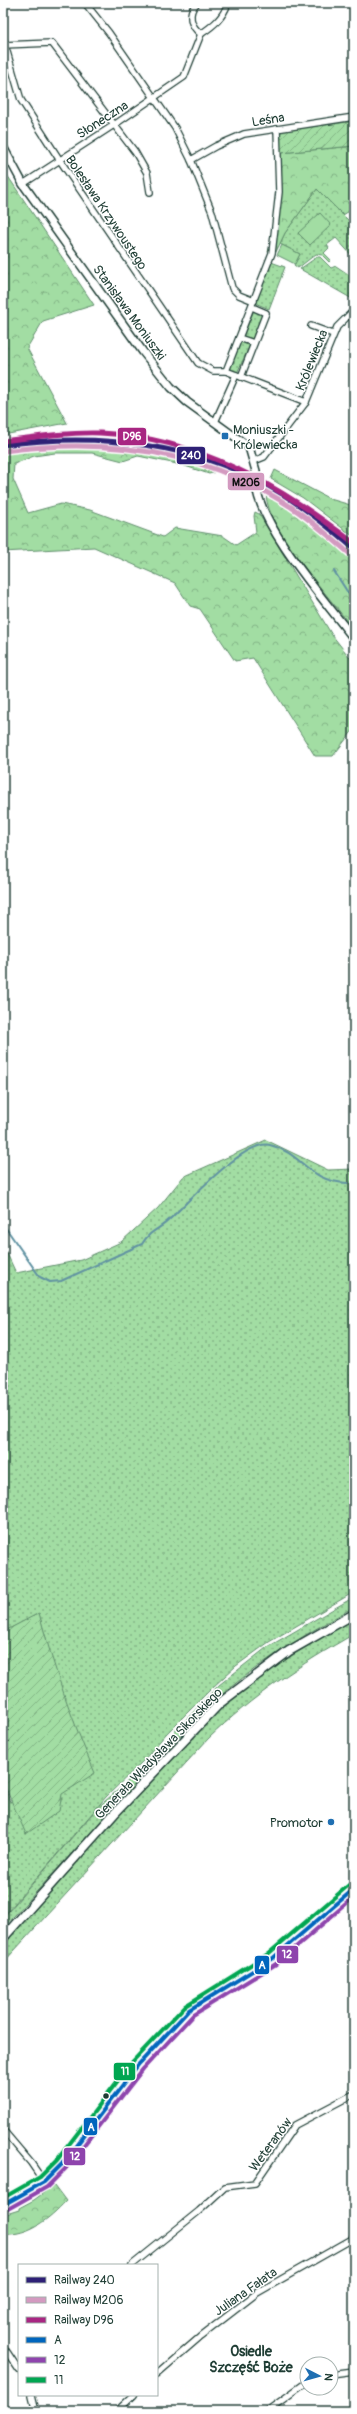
<svg xmlns="http://www.w3.org/2000/svg" width="357" height="2414" viewBox="0 0 357 2414" font-family="Pangolin,sans-serif">
<defs>
<pattern id="grass-dots" width="8" height="8" patternUnits="userSpaceOnUse"><rect width="8" height="8" fill="#a2dda3"/><path d="M2 2h.1M6 6h.1" fill="none" stroke="#83b486" stroke-width="1.8" stroke-linecap="round"/></pattern>
<pattern id="forest-crowns" width="20" height="18" patternUnits="userSpaceOnUse"><rect width="20" height="18" fill="#a2dda3"/><path d="M2 6a3 3 0 1 1 6 0M12 15a3 3 0 1 1 6 0" fill="none" stroke="#83b486"/></pattern>
<pattern id="garden-furrows" width="10" height="10" patternUnits="userSpaceOnUse"><rect width="10" height="10" fill="#a2dda3"/><path d="M-1 1l2-2M0 10L10 0M9 11l2-2" fill="none" stroke="#83b486"/></pattern>
</defs>
<rect width="100%" height="100%" fill="#fff"/>
<filter id="ink" filterUnits="userSpaceOnUse"><feTurbulence type="fractalNoise" baseFrequency=".025" numOctaves="2"/><feDisplacementMap in="SourceGraphic" scale="8" xChannelSelector="R" yChannelSelector="G"/><feConvolveMatrix kernelMatrix="1 2 1 2 8 2 1 2 1" color-interpolation-filters="sRGB"/></filter>
<g filter="url(#ink)">
<g fill="url(#grass-dots)" stroke="#608d6c">
<path d="M 317,189 L 354,226 L 354,258 L 336,238 L 327,245 L 329,248 L 324,253 L 331,260 L 329,262 L 322,255 L 316,254 L 298,268 L 294,265 L 300,254 L 280,244 L 285,233 Z"/>
<path d="M 317,257 L 320,257 L 331,268 L 336,266 L 354,278 L 354,300 L 300,269 Z"/>
<path d="M 271,262 L 285,267 L 269,309 L 255,303 Z"/>
<path d="M 254,310 L 262,315 L 252,340 L 243,337 Z"/>
<path d="M 241,341 L 250,345 L 237,373 L 230,369 Z"/>
<path d="M 266,1140 L 328,1170 L 354,1169 L 354,1592 L 269,1642 L 236,1666 L 213,1687 L 166,1734 L 143,1761 L 106,1797 L 3,1917 L 3,1782 L 10,1802 L 72,1721 L 54,1669 L 39,1614 L 3,1632 L 3,1245 L 16,1273 L 81,1260 L 121,1242 L 158,1208 L 183,1177 Z"/>
<path d="M 354,1597 L 354,1607 C 298,1638 247,1670 200,1714 L 3,1928 L 3,1918 L 98,1807 L 124,1785 L 219,1685 L 266,1648 Z"/>
<path d="M 354,1619 L 354,1634 C 301,1664 252,1696 208,1739 L 3,1963 L 3,1943 L 182,1746 L 218,1710 L 281,1662 Z"/>
</g>
<g fill="url(#forest-crowns)" stroke="#608d6c">
<path d="M 354,146 L 354,208 L 343,215 L 317,189 L 285,233 L 275,254 L 268,252 L 274,231 L 280,153 Z"/>
<path d="M 3,169 L 94,305 L 43,321 L 27,348 L 67,423 L 3,435 Z"/>
<path d="M 83,443 C 129,445 171,451 214,467 L 216,472 L 209,474 L 182,465 L 138,456 L 123,461 L 92,453 L 55,453 L 34,456 L 14,464 L 13,479 L 28,513 L 61,504 L 90,510 L 163,537 L 175,528 L 223,536 L 236,545 L 256,532 L 254,516 L 255,512 L 259,514 L 332,635 L 354,663 L 354,729 L 333,756 L 315,756 L 253,658 L 235,661 L 200,609 L 190,606 L 175,583 L 94,547 L 3,552 L 3,451 Z"/>
<path d="M 275,470 L 330,499 L 354,506 L 354,537 L 303,498 L 271,479 Z"/>
<path d="M 270,492 L 354,558 L 354,631 C 332,598 267,531 266,494 Z"/>
<path d="M 54,2185 L 66,2201 C 49,2219 29,2236 3,2234 L 3,2215 L 19,2210 L 19,2208 L 34,2200 Z"/>
</g>
<g fill="url(#garden-furrows)" stroke="#608d6c">
<path d="M 354,121 L 354,146 L 280,153 L 280,131 Z"/>
<path d="M 39,1613 C 54,1669 72,1720 95,1773 L 62,1794 L 59,1811 L 26,1834 L 3,1782 L 3,1632 Z"/>
</g>
<g fill="#a2dda3" stroke="#608d6c">
<path d="M 320,213 L 331,225 L 310,245 L 298,233 Z"/>
<path d="M 282,245 L 300,254 L 295,264 L 277,255 Z"/>
</g>
<g fill="none" stroke-linecap="round" stroke-linejoin="round">
<g stroke="#6092a2" stroke-width="2">
<path d="M 334,571 L 354,602"/>
<path d="M 3,1224 L 40,1277 L 50,1282 L 61,1281 L 142,1244 C 152,1228 160,1230 171,1218 C 188,1202 245,1139 270,1145 C 303,1153 307,1182 348,1183"/>
</g>
<path stroke="#d2d8d6" stroke-width="7" stroke-dasharray="7 3.5" stroke-linecap="butt" d="M 256,471 L 256,485"/>
<defs>
<g id="minor">
<path d="M 85,3 L 109,33 L 175,128 L 191,160 L 212,212 L 232,288 L 239,295 L 254,301"/>
<path d="M 197,3 C 187,13 190,26 201,34 C 214,25 223,18 228,3"/>
<path d="M 3,38 L 21,100 L 59,159 L 198,363 L 213,371 L 226,371 L 306,402"/>
<path d="M 3,45 L 52,43 L 135,152 L 147,173 L 150,192"/>
<path d="M 191,160 L 216,146 L 244,134 L 354,117"/>
<path d="M 23,184 L 114,125 L 184,77 L 201,34"/>
<path d="M 311,326 L 333,334"/>
<path d="M 239,338 L 254,343"/>
<path d="M 226,371 L 272,253 L 279,192 L 277,129"/>
<path d="M 241,377 L 266,313 L 252,307"/>
<path d="M 215,422 L 236,375"/>
<path d="M 254,461 L 264,457 L 306,402 L 337,327 L 354,310"/>
<path d="M 3,2130 L 31,2163 L 44,2182"/>
<path d="M 132,2265 L 199,2211 L 225,2187 L 255,2183 L 295,2125 L 354,2094"/>
<path d="M 3,2346 L 19,2370"/>
<path d="M 157,2374 L 200,2337 L 257,2293 L 354,2238"/>
<path d="M 331,2374 L 354,2371"/>
<path d="M 32,2395 L 36,2411"/>
<path d="M 117,2411 L 134,2395"/>
<path d="M 267,2411 L 307,2382"/>
</g>
<g id="tertiary">
<path d="M 3,147 L 23,184 L 143,352 L 171,387 L 187,402 L 249,447 L 256,471"/>
<path d="M 256,485 C 260,527 327,603 354,639"/>
<path d="M 3,2205 L 44,2182 L 62,2164 L 138,2065 L 171,2027 L 189,2010 L 272,1959 L 354,1889"/>
</g>
<path id="secondary" d="M 3,1938 L 114,1814 L 220,1703 L 289,1651 L 354,1614"/>
</defs>
<use href="#minor" stroke="#1f3d34" stroke-width="8"/>
<use href="#tertiary" stroke="#1f3d34" stroke-width="10"/>
<use href="#secondary" stroke="#1f3d34" stroke-width="11"/>
<use href="#minor" stroke="#fff" stroke-width="5.5"/>
<use href="#tertiary" stroke="#fff" stroke-width="7"/>
<use href="#secondary" stroke="#fff" stroke-width="8"/>
<defs>
<path id="bus-1" d="M 3,2205 L 44,2182 L 62,2164 L 138,2065 L 189,2010 L 272,1959 L 354,1889"/>
<path id="bus-2" d="M 6,2210 L 47,2187 L 66,2168 L 143,2069 L 193,2015 L 276,1964 L 354,1897"/>
<path id="bus-3" d="M 3,2198 L 40,2177 L 57,2160 L 133,2061 L 185,2006 L 268,1954 L 350,1884"/>
</defs>
<use href="#bus-1" stroke="#fff" stroke-width="7"/>
<use href="#bus-2" stroke="#fff" stroke-width="7"/>
<use href="#bus-3" stroke="#fff" stroke-width="7"/>
<use href="#bus-1" stroke="#0065bd" stroke-width="4"/>
<use href="#bus-2" stroke="#8e44ad" stroke-width="4"/>
<use href="#bus-3" stroke="#00a651" stroke-width="4"/>
<defs>
<path id="rail-1" d="M 3,445 C 100,432 199,443 284,495 C 309,511 332,530 354,549"/>
<path id="rail-2" d="M 4,451 C 100,438 196,449 280,500 C 305,515 328,535 350,554"/>
<path id="rail-3" d="M 3,441 C 35,437 67,432 100,433 C 196,437 279,485 354,543"/>
</defs>
<use href="#rail-1" stroke="#fff" stroke-width="8"/>
<use href="#rail-2" stroke="#fff" stroke-width="8"/>
<use href="#rail-3" stroke="#fff" stroke-width="8"/>
<use href="#rail-1" stroke="#2e2076" stroke-width="5"/>
<use href="#rail-2" stroke="#d39ac0" stroke-width="5"/>
<use href="#rail-3" stroke="#a82682" stroke-width="5"/>
</g>
</g>
<g fill="#1f6fb2" stroke="#fff" stroke-width="1.5">
<rect x="221" y="432" width="8" height="8" rx="2"/>
<circle cx="331" cy="1822" r="4"/>
</g>
<circle fill="#1f3d34" stroke="#fff" stroke-width="1.5" cx="106" cy="2096" r="3.5"/>
<g text-anchor="middle" stroke-width="3" stroke-linejoin="round" paint-order="stroke">
<g font-size="13" fill="#1f3d34" stroke="#fff">
<text transform="translate(102 119) rotate(-33)" y="5">Słoneczna</text>
<text transform="translate(268 119) rotate(-9)" y="5">Leśna</text>
<text transform="translate(107 212) rotate(56)" y="5">Bolesława Krzywoustego</text>
<text transform="translate(130 312) rotate(54)" y="5">Stanisława Moniuszki</text>
<text transform="translate(311 360) rotate(-68)" y="5">Królewiecka</text>
<text transform="translate(158 1753) rotate(-46)" y="5">Generała Władysława Sikorskiego</text>
<text transform="translate(270 2144) rotate(-54)" y="5">Weteranów</text>
<text transform="translate(245 2291) rotate(-35)" y="5">Juliana Fałata</text>
</g>
<g font-size="13" fill="#1f3d34" stroke="#fff" text-anchor="start">
<text x="233" y="434">Moniuszki -<tspan x="233" dy="15">Królewiecka</tspan></text>
<text x="323" y="1827" text-anchor="end">Promotor</text>
</g>
<g font-size="14" font-weight="bold" fill="#1f3d34" stroke="#fff">
<text x="251" y="2356">Osiedle<tspan x="251" dy="16">Szczęść Boże</tspan></text>
</g>
</g>
<g stroke="#fff" stroke-width="1.5">
<rect x="117" y="427" width="30" height="19" rx="4" fill="#a82682"/>
<rect x="176" y="446" width="30" height="19" rx="4" fill="#2e2076"/>
<rect x="227" y="472" width="38" height="19" rx="4" fill="#d39ac0"/>
<rect x="276" y="1945" width="23" height="19" rx="4" fill="#8e44ad"/>
<rect x="254" y="1955" width="16" height="20" rx="4" fill="#0065bd"/>
<rect x="113" y="2062" width="23" height="19" rx="4" fill="#00a651"/>
<rect x="83" y="2117" width="15" height="19" rx="4" fill="#0065bd"/>
<rect x="63" y="2147" width="23" height="19" rx="4" fill="#8e44ad"/>
</g>
<g font-size="11" text-anchor="middle" font-weight="bold" fill="#fff">
<text x="132" y="440">D96</text>
<text x="191" y="459">240</text>
<text x="287" y="1958">12</text>
<text x="262" y="1969">A</text>
<text x="125" y="2075">11</text>
<text x="91" y="2131">A</text>
<text x="75" y="2160">12</text>
</g>
<g font-size="11" text-anchor="middle" font-weight="bold" fill="#111">
<text x="246" y="486">M206</text>
</g>
<rect width="357" height="2414" fill="none" stroke="#fff" stroke-width="16"/>
<rect x="8" y="8" width="341" height="2398" fill="none" stroke="#1f3d34" stroke-width="1.5" filter="url(#ink)"/>
<rect x="18" y="2264" width="140" height="132" fill="#ffffff" stroke="#a5b1ae"/>
<rect x="26" y="2277" width="20" height="6" fill="#2e2076" stroke="#a5b1ae"/>
<text x="54" y="2284" font-size="12" fill="#1f3d34">Railway 240</text>
<rect x="26" y="2297" width="20" height="6" fill="#d39ac0" stroke="#a5b1ae"/>
<text x="54" y="2304" font-size="12" fill="#1f3d34">Railway M206</text>
<rect x="26" y="2317" width="20" height="6" fill="#a82682" stroke="#a5b1ae"/>
<text x="54" y="2324" font-size="12" fill="#1f3d34">Railway D96</text>
<rect x="26" y="2337" width="20" height="6" fill="#0065bd" stroke="#a5b1ae"/>
<text x="54" y="2344" font-size="12" fill="#1f3d34">A</text>
<rect x="26" y="2357" width="20" height="6" fill="#8e44ad" stroke="#a5b1ae"/>
<text x="54" y="2364" font-size="12" fill="#1f3d34">12</text>
<rect x="26" y="2377" width="20" height="6" fill="#00a651" stroke="#a5b1ae"/>
<text x="54" y="2384" font-size="12" fill="#1f3d34">11</text>
<g transform="translate(319 2376) rotate(96)"><circle r="19" fill="#ffffff" stroke="#a5b1ae"/>
<path d="M0-3L7 15L0 10L-7 15Z" fill="#1f6fb2"/>
<text y="-6" font-size="11" font-weight="bold" text-anchor="middle" fill="#1f3d34">N</text>
</g>
</svg>
